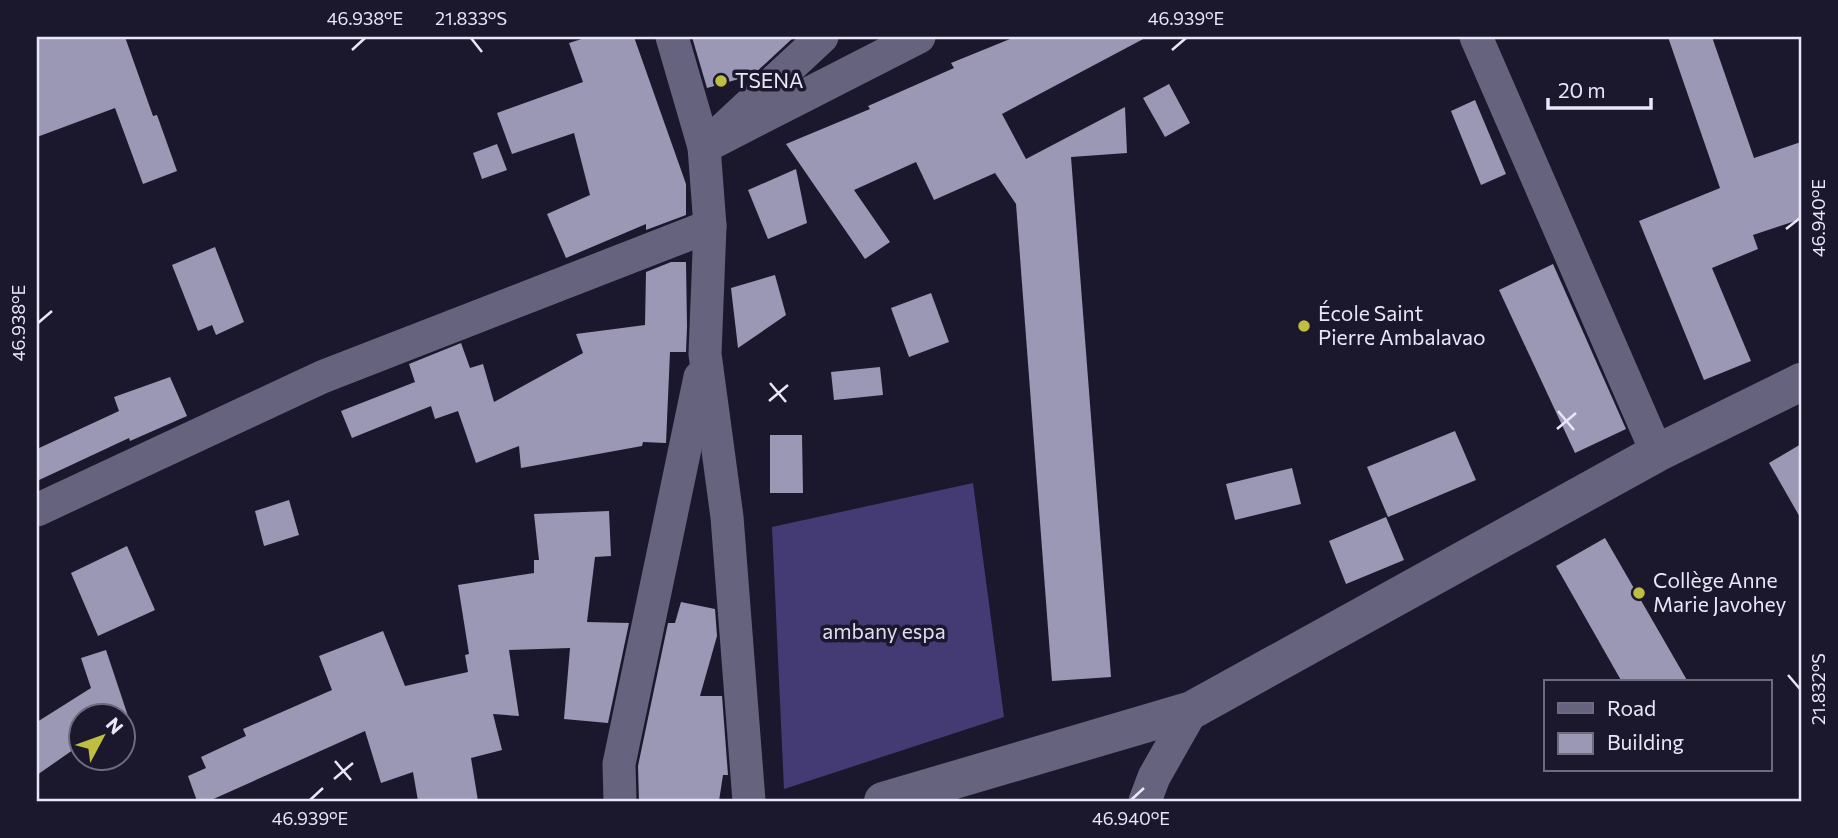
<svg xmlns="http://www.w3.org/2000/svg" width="1838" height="838" viewBox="0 0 1838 838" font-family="Commissioner,sans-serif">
<rect width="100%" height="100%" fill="#1b182e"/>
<path fill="#453b74" d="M 973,483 L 1004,717 L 784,789 L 772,527 Z"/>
<g fill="#9a98b5">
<path d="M 37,37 L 125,37 L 153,116 L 157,115 L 177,171 L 143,184 L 115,108 L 37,137 Z"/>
<path d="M 588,37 L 634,37 L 686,184 L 686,215 L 646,230 L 646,224 L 566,258 L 547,214 L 590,195 L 574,133 L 512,154 L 497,113 L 583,82 L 569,43 Z"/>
<path d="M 692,37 L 794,37 L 753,75 L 707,88 Z"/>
<path d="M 1015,37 L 1147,37 L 1002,114 L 1026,159 L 1125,107 L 1127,153 L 1071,157 L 1111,677 L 1052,681 L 1016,204 L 995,173 L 934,200 L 916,162 L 854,190 L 890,242 L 865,259 L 786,144 L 870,109 L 868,106 L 954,68 L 951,63 Z"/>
<path d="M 1668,37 L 1712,37 L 1754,158 L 1801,142 L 1801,219 L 1753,235 L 1758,249 L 1712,268 L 1751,361 L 1704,380 L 1639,221 L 1720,188 Z"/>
<path d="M 1169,84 L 1190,123 L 1165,137 L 1143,98 Z"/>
<path d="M 1475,100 L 1506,174 L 1481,185 L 1451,111 Z"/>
<path d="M 497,144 L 507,170 L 482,179 L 473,153 Z"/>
<path d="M 796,169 L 807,223 L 768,239 L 748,190 Z"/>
<path d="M 215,247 L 244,322 L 216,335 L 212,325 L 198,331 L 172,265 Z"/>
<path d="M 671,262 L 686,262 L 687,327 L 686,352 L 670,352 L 666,443 L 643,442 L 642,446 L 521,468 L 519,446 L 476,463 L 458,411 L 435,419 L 431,406 L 352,438 L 341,411 L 415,382 L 409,364 L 461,343 L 470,368 L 483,364 L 494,402 L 583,353 L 576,334 L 645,325 L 646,272 Z"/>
<path d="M 1553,264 L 1626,429 L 1575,453 L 1499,290 Z"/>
<path d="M 775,275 L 786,315 L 738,348 L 731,288 Z"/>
<path d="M 931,293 L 949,342 L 909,357 L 891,308 Z"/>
<path d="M 880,367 L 883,395 L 834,400 L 831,372 Z"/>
<path d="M 170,377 L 187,416 L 130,441 L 129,438 L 37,481 L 37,449 L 119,411 L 114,397 Z"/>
<path d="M 1455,431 L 1476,480 L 1388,517 L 1367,467 Z"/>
<path d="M 770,435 L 802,435 L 803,493 L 770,493 Z"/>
<path d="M 1801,444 L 1801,519 L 1769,463 Z"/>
<path d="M 1292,468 L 1301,504 L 1235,520 L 1226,484 Z"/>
<path d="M 289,500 L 299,535 L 264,546 L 255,511 Z"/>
<path d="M 609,511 L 611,556 L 595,557 L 587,622 L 629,623 L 608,723 L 564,719 L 570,648 L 509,650 L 519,716 L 493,714 L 502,750 L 471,758 L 478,801 L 418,801 L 413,772 L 381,783 L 365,731 L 209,801 L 197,801 L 188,776 L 206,768 L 201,757 L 246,736 L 243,729 L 332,690 L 319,656 L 383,631 L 405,686 L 468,672 L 465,655 L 469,654 L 458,585 L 534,573 L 534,560 L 539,560 L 534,514 Z"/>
<path d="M 1386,517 L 1404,560 L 1346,584 L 1329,541 Z"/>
<path d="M 1605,538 L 1688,682 L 1622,682 L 1556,566 Z"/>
<path d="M 127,546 L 155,610 L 98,636 L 71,573 Z"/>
<path d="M 681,602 L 715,609 L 717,636 L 700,696 L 722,696 L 728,775 L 723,775 L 719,801 L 639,801 L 638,766 L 668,623 L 675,623 Z"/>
<path d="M 106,650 L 135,737 L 122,741 L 122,716 L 101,716 L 100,712 L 80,716 L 80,745 L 37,775 L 37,722 L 91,688 L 81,658 Z"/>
</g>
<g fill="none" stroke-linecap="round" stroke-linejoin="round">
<g stroke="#65637e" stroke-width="33">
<path d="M 672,37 L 704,147 L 822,37"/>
<path d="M 1476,37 L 1657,453"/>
<path d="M 37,510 L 322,377 L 710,226"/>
<path d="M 620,801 L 619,764 L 700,377"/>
<path d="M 749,801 L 727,517 L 705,354 L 710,226 L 704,147 L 919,37"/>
<path d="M 1145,801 L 1154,777 L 1192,710"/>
</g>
<path stroke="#65637e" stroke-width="38" d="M 883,801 L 1192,710 L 1657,453 L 1801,382"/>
</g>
<path fill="none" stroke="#e9e7f7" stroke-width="2.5" d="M 471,38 L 482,52M 352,50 L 365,38M 1172,50 L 1186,38M 1786,229 L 1800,218M 38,323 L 52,311M 770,383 L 786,402M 769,401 L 788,385M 1558,411 L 1574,430M 1557,429 L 1576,413M 1788,675 L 1800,689M 335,761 L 351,780M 334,779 L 353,763M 310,800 L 323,788M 1131,800 L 1144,788"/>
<g fill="#bfbe41" stroke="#1b182e" stroke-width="2.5">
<circle cx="721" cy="81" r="7"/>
<circle cx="1304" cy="326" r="7"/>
<circle cx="1639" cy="593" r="7"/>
</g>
<g text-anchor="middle" stroke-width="7" stroke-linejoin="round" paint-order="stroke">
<g font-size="21" fill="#e9e7f7" stroke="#1b182e" text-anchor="start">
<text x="735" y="88">TSENA</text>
<text x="1318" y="321">École Saint<tspan x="1318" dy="24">Pierre Ambalavao</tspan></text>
<text x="1653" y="588">Collège Anne<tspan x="1653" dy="24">Marie Javohey</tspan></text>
</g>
<g font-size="21" fill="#e0dff1" stroke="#1b182e">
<text x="884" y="639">ambany espa</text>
</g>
</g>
<rect width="1838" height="838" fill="none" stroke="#1b182e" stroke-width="77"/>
<rect x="1544" y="680" width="228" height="91" fill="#1b182e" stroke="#6d6b7e" stroke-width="2"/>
<rect x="1558" y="703" width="35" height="10" fill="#65637e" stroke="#6d6b7e" stroke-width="2"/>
<text x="1607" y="716" font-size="21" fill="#e9e7f7">Road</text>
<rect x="1558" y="733" width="35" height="21" fill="#9a98b5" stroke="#6d6b7e" stroke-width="2"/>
<text x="1607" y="750" font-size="21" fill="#e9e7f7">Building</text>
<g transform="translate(102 737) rotate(49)"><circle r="33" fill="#1b182e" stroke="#6d6b7e" stroke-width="2"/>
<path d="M0-5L12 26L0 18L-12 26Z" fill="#bfbe41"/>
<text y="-10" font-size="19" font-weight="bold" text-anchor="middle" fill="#e9e7f7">N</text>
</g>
<path d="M1548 98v10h103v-10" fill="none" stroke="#e9e7f7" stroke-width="3.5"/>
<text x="1558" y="98" font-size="21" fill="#e9e7f7" stroke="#1b182e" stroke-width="5" paint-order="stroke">20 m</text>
<rect x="38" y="38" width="1762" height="762" fill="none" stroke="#e9e7f7" stroke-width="2.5"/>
<g font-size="18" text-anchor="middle" fill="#e9e7f7">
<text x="365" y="25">46.938°E</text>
<text x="471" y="25">21.833°S</text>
<text x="1186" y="25">46.939°E</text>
<text transform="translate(1819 218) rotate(-90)" y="6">46.940°E</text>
<text transform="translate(19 323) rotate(-90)" y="6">46.938°E</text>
<text transform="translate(1819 689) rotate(-90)" y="6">21.832°S</text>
<text x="310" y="825">46.939°E</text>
<text x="1131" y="825">46.940°E</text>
</g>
</svg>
